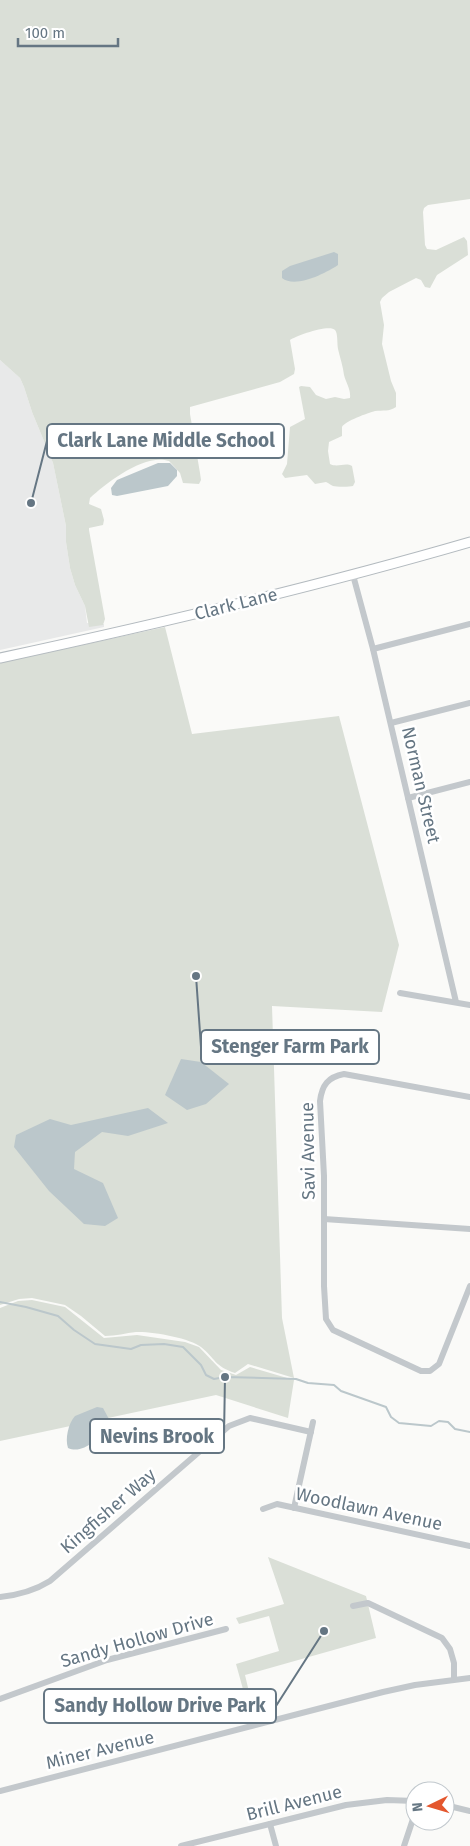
<svg xmlns="http://www.w3.org/2000/svg" width="470" height="1846" viewBox="0 0 470 1846" font-family="'Fira Sans',sans-serif">
<rect width="100%" height="100%" fill="#fafaf8"/>
<path fill="#e8e9e9" d="M 0,360 L 20,378 L 24,387 L 32,412 L 53,463 L 66,526 L 66,542 L 70,568 L 75,585 L 85,606 L 87,623 L 104,624 L 104,627 L 0,650 Z"/>
<g fill="#dadfd7">
<path d="M 0,0 L 470,0 L 470,199 L 428,205 L 424,208 L 423,212 L 425,245 L 427,249 L 436,250 L 464,237 L 467,241 L 468,255 L 437,275 L 430,288 L 425,287 L 421,280 L 416,278 L 389,292 L 382,298 L 380,302 L 384,325 L 382,344 L 391,381 L 396,393 L 396,407 C 389,412 383,410 375,411 C 368,413 345,421 342,427 L 342,436 L 329,442 L 328,451 L 330,464 C 338,468 345,462 352,466 L 355,482 L 353,486 C 350,487 336,487 333,486 C 330,485 329,483 326,482 L 315,484 L 307,475 L 285,478 L 282,474 L 287,464 L 290,427 L 305,419 L 299,387 L 301,386 L 310,387 L 316,395 L 326,399 L 335,397 L 344,399 L 350,398 C 351,389 346,383 344,375 C 343,366 340,358 338,349 C 337,344 338,333 335,330 C 329,324 296,336 290,340 L 295,369 L 294,374 L 280,382 L 190,407 L 190,414 L 200,473 L 201,480 L 199,484 L 183,483 L 180,473 L 169,461 C 145,453 107,482 90,498 L 89,504 L 101,509 L 104,520 L 103,525 L 89,528 L 89,530 L 105,619 L 103,625 L 89,627 L 85,606 L 75,585 L 70,568 L 66,542 L 66,526 L 53,463 L 32,412 L 24,387 L 20,378 L 0,360 Z"/>
<path d="M 165,627 L 192,734 L 339,716 L 399,945 L 382,1012 L 272,1006 L 282,1318 L 294,1378 L 248,1364 L 235,1373 C 214,1366 216,1359 201,1347 C 190,1338 151,1331 136,1332 C 126,1333 116,1336 105,1336 L 81,1316 L 65,1305 L 32,1298 L 19,1299 L 0,1305 L 0,663 Z"/>
<path d="M 32,1300 L 65,1307 L 104,1338 L 137,1335 L 185,1342 L 199,1347 L 221,1370 L 236,1375 L 250,1367 L 294,1380 L 288,1418 L 216,1395 L 0,1441 L 0,1308 L 18,1301 Z"/>
<path d="M 268,1557 L 366,1596 L 376,1638 L 245,1675 L 255,1717 L 251,1718 L 236,1664 L 279,1651 L 269,1616 L 239,1624 L 236,1618 L 284,1604 Z"/>
</g>
<g fill="#bbc7cb">
<path d="M 334,252 L 338,254 L 338,265 C 326,273 295,289 282,278 L 282,271 L 290,266 Z"/>
<path d="M 158,463 L 170,463 L 177,470 L 177,476 L 168,486 L 117,496 L 112,495 L 111,488 L 117,480 Z"/>
<path d="M 181,1059 L 201,1062 L 229,1084 L 206,1104 L 187,1110 L 165,1095 Z"/>
<path d="M 148,1108 L 168,1123 L 128,1136 L 102,1132 L 75,1152 L 74,1169 L 103,1183 L 118,1218 L 105,1226 L 84,1224 L 49,1191 L 14,1147 L 16,1135 L 50,1119 L 71,1125 Z"/>
<path d="M 97,1407 L 103,1408 L 110,1421 L 110,1431 C 98,1437 83,1455 68,1448 C 65,1439 68,1424 75,1416 Z"/>
</g>
<g fill="none" stroke-linecap="round" stroke-linejoin="round">
<path stroke="#bbc7cb" stroke-width="2" d="M 0,1302 L 26,1307 L 58,1316 L 74,1330 L 95,1344 L 131,1349 L 141,1345 L 164,1344 L 183,1347 L 201,1365 L 206,1375 L 214,1379 L 225,1377 L 296,1379 L 308,1383 L 334,1385 L 341,1391 L 386,1407 L 391,1417 L 399,1423 L 431,1426 L 439,1421 L 448,1422 L 455,1429 L 470,1432"/>
<defs>
<path id="secondary" d="M 0,658 C 158,624 315,587 470,542"/>
</defs>
<use href="#secondary" stroke="#b3babf" stroke-width="11"/>
<g stroke="#c3c8cc" stroke-width="6">
<path d="M 353,575 L 373,649 L 456,1002"/>
<path d="M 373,649 L 470,624"/>
<path d="M 391,723 L 470,703"/>
<path d="M 408,798 L 470,782"/>
<path d="M 400,993 L 470,1005"/>
<path d="M 470,1097 L 344,1074 C 328,1077 322,1085 320,1101 L 324,1176 L 324,1286 L 326,1319 L 333,1330 L 421,1371 L 430,1371 L 439,1364 L 470,1286"/>
<path d="M 324,1219 L 470,1229"/>
<path d="M 294,1508 L 313,1422"/>
<path d="M 263,1509 L 277,1504 L 470,1546"/>
<path d="M 0,1597 C 19,1595 34,1591 50,1581 L 229,1426 L 250,1418 L 311,1432"/>
<path d="M 353,1606 L 368,1603 L 442,1638 L 450,1649 L 454,1663 L 454,1679"/>
<path d="M 0,1699 L 107,1660 L 226,1629"/>
<path d="M 0,1791 L 383,1692 L 415,1685 L 470,1678"/>
<path d="M 445,1805 L 470,1811"/>
<path d="M 270,1824 L 276,1846"/>
<path d="M 181,1846 L 346,1805 L 387,1800 L 415,1801"/>
<path d="M 404,1846 L 415,1813"/>
</g>
<use href="#secondary" stroke="#fff" stroke-width="9"/>
</g>
<g text-anchor="middle" stroke-width="5" stroke-linejoin="round" paint-order="stroke">
<g font-size="18" fill="#657683" stroke="#fff">
<text transform="translate(236 604) rotate(-14)" y="6">Clark Lane</text>
<text transform="translate(421 785) rotate(77)" y="6">Norman Street</text>
<text transform="translate(308 1151) rotate(-91)" y="6">Savi Avenue</text>
<text transform="translate(369 1509) rotate(12)" y="6">Woodlawn Avenue</text>
<text transform="translate(108 1511) rotate(-41)" y="6">Kingfisher Way</text>
<text transform="translate(137 1640) rotate(-16)" y="6">Sandy Hollow Drive</text>
<text transform="translate(100 1750) rotate(-14)" y="6">Miner Avenue</text>
<text transform="translate(294 1803) rotate(-14)" y="6">Brill Avenue</text>
</g>
</g>
<path fill="none" stroke="#657683" stroke-width="2" d="M31 503L47 441M196 976L201 1047M225 1377L224 1436M324 1631L276 1706"/>
<g fill="#657683" stroke="#fff" stroke-width="2">
<circle cx="31" cy="503" r="5"/>
<circle cx="196" cy="976" r="5"/>
<circle cx="225" cy="1377" r="5"/>
<circle cx="324" cy="1631" r="5"/>
</g>
<g fill="#fff" stroke="#657683" stroke-width="2">
<rect x="47" y="424" width="237" height="34" rx="5"/>
<rect x="201" y="1030" width="178" height="34" rx="5"/>
<rect x="90" y="1419" width="134" height="34" rx="5"/>
<rect x="44" y="1689" width="232" height="34" rx="5"/>
</g>
<g font-size="19" text-anchor="middle" font-weight="bold" fill="#657683">
<text x="166" y="447">Clark Lane Middle School</text>
<text x="290" y="1053">Stenger Farm Park</text>
<text x="157" y="1443">Nevins Brook</text>
<text x="160" y="1712">Sandy Hollow Drive Park</text>
</g>
<g transform="translate(430 1806) rotate(265)"><circle r="24" fill="#ffffff" stroke="#c1c8cd"/>
<path d="M0-4L9 19L0 12L-9 19Z" fill="#e4572e"/>
<text y="-8" font-size="14" font-weight="bold" text-anchor="middle" fill="#657683">N</text>
</g>
<path d="M18 38v8h100v-8" fill="none" stroke="#657683" stroke-width="2.5"/>
<text x="25" y="38" font-size="15" fill="#657683" stroke="#ffffff" stroke-width="4" paint-order="stroke">100 m</text>
</svg>
